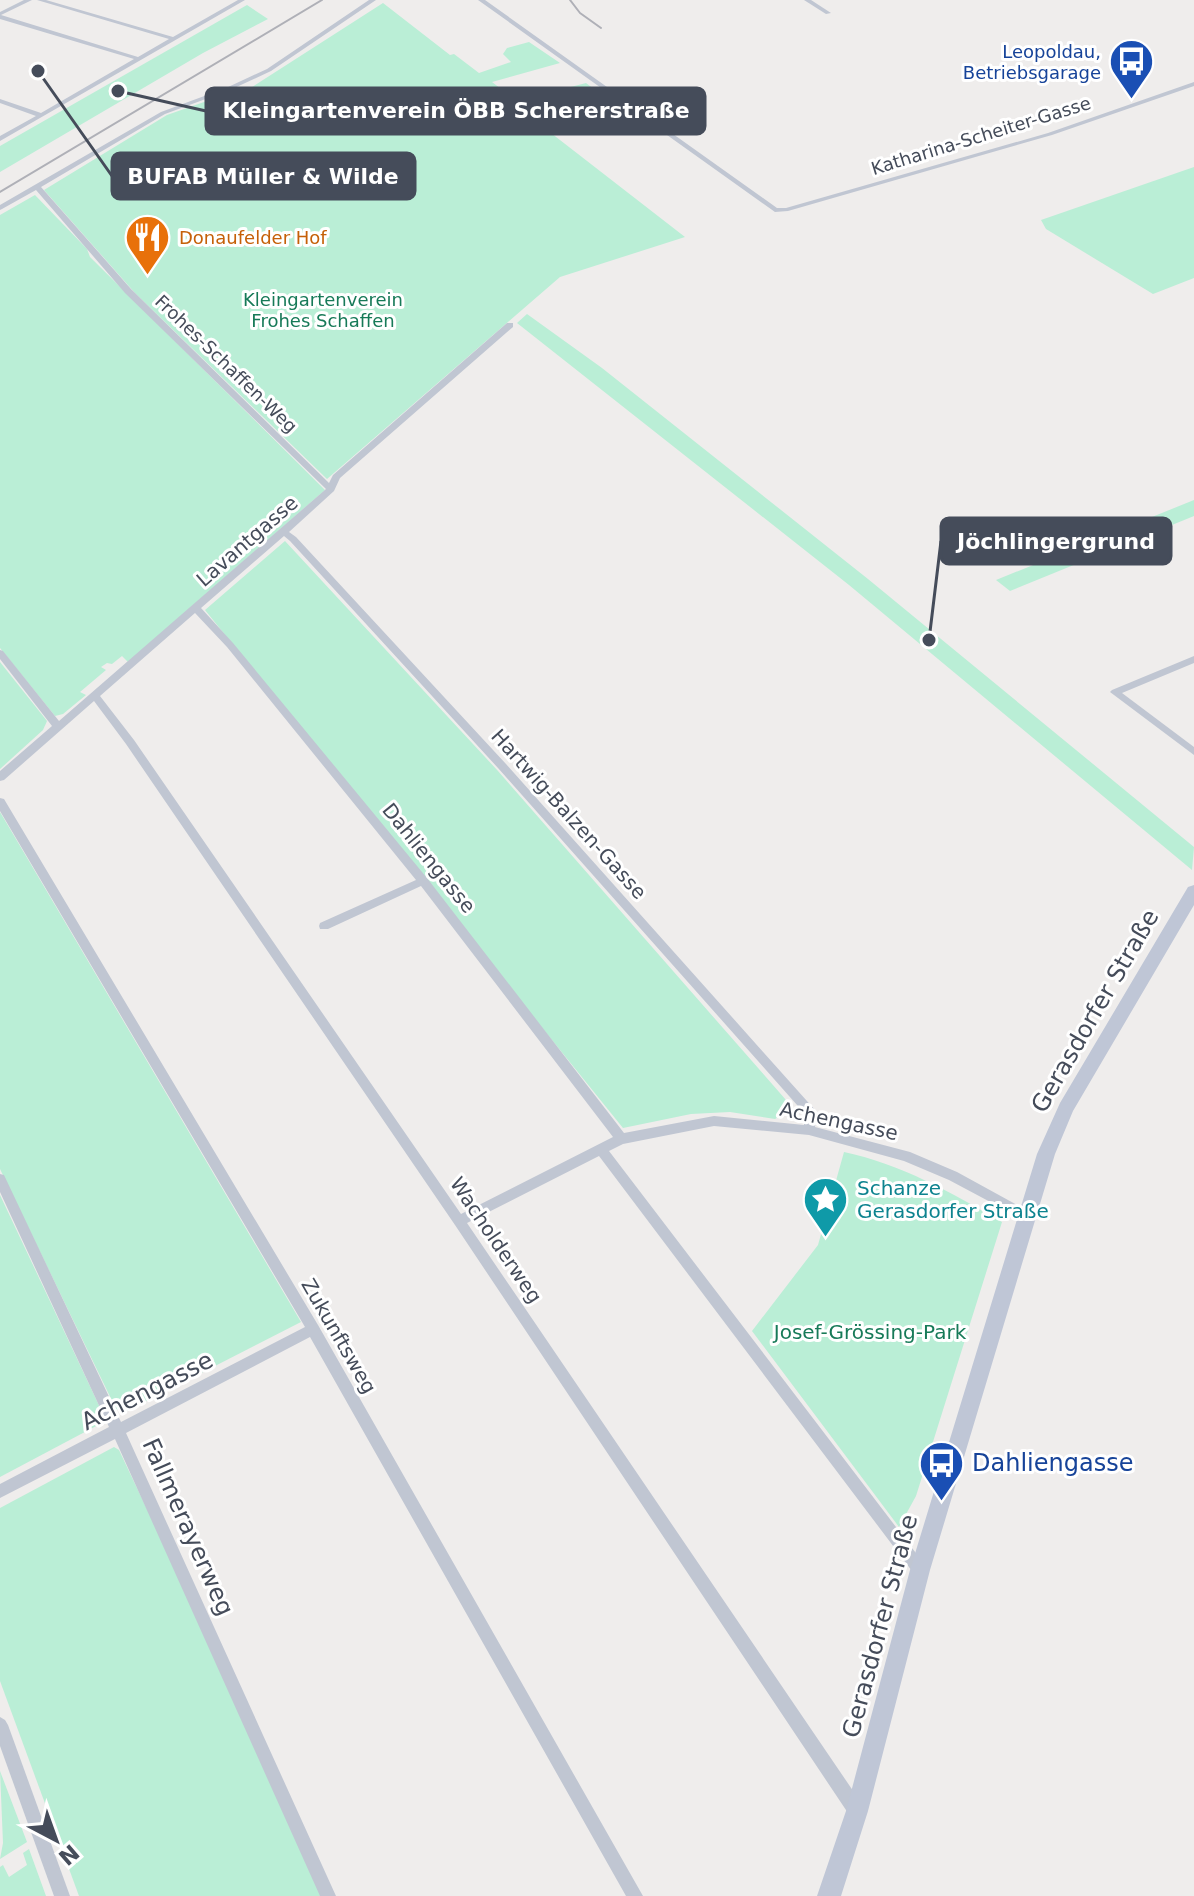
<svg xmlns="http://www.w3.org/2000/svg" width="1194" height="1896" viewBox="0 0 1194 1896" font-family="'DejaVu Sans',sans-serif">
<rect width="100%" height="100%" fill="#efedec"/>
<g fill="#baeed6">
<path d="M 383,3 L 450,55 L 454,54 L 479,73 L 511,62 L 503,54 L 507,48 L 529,42 L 560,63 L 492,82 L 517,101 L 586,83 L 594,89 L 520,109 L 685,237 L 560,277 L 327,479 L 135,293 L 44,190 L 167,115 L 241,89 L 246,91 Z"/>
<path d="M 247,5 L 268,19 L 203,53 L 0,172 L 0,146 Z"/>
<path d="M 1194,167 L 1194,278 L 1153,294 L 1046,229 L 1041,220 Z"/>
<path d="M 35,195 L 87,249 L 90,257 L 325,490 L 128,662 L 122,656 L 112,664 L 107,663 L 101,667 L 106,670 L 80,692 L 86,695 L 63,714 L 55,716 L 0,648 L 0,215 Z"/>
<path d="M 527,314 L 602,368 L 868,579 L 1194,847 L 1192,870 L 849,585 L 517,323 Z"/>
<path d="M 1194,500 L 1194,516 L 1010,591 L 996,580 Z"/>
<path d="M 285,541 L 498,771 L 793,1108 L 775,1119 L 730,1112 L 691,1114 L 623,1128 L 205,610 Z"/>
<path d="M 0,662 L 47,721 L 43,730 L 0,769 Z"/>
<path d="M 0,812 L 301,1322 L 127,1411 L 116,1409 L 0,1169 Z"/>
<path d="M 844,1152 C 901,1164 952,1193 1002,1222 L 916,1496 L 899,1527 L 752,1331 L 818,1245 Z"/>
<path d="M 0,1195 L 104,1416 L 98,1425 L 0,1477 Z"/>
<path d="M 114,1447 L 119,1450 L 292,1816 L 326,1896 L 79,1896 L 0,1681 L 0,1508 Z"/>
<path d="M 0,1771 L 27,1842 L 0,1859 L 3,1843 Z"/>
<path d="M 29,1849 L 46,1896 L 0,1896 L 0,1867 L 3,1865 L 9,1877 L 27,1865 L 23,1853 Z"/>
</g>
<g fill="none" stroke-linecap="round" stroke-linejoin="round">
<g fill="#c0c6d2" fill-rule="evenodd">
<path d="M 24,0 L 32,0 L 1,15 L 138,57 L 169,39 L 37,0 L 46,0 L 173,37 L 238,0 L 245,0 L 0,141 L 0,136 L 36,116 L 0,103 L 0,99 L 41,113 L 134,59 L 0,19 L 0,12 Z"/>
<path d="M 369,0 L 376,0 L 271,71 L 230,90 L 165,114 L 41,187 L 131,289 L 329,483 L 333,475 L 507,323 L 513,323 L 513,327 L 340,478 L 334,491 L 289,532 L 296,537 L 506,764 L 815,1110 L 817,1113 L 815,1127 L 910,1152 L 957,1172 L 1030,1212 L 1032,1216 L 1030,1220 L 1026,1221 L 949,1180 L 904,1161 L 809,1135 L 714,1126 L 623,1144 L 609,1151 L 925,1565 L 927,1570 L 925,1575 L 920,1577 L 915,1575 L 599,1156 L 467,1223 L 862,1804 L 864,1810 L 862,1816 L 856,1818 L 850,1816 L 455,1225 L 126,744 L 94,701 L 4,780 L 0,781 L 0,771 L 52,726 L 0,659 L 0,650 L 3,651 L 59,721 L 326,489 L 125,293 L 36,190 L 2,209 L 0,210 L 0,205 L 161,112 L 226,88 L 267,69 ZM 284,536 L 290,541 L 498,768 L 805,1114 L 804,1125 L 714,1116 L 624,1133 L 427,878 L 233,643 L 201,608 ZM 195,613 L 227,647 L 416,880 L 320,923 L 319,926 L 320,929 L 328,929 L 421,886 L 613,1137 L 461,1214 L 134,740 L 100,696 Z"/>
<path d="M 478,0 L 485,0 L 777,208 L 786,208 L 1048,133 L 1194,82 L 1194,86 L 1052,135 L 788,211 L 775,212 Z"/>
<path d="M 804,0 L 811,0 L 831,13 L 826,14 Z"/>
<path d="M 1194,656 L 1194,663 L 1122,693 L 1194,747 L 1194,755 L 1110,692 L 1112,690 Z"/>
<path d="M 0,798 L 4,799 L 318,1325 L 643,1896 L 626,1896 L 310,1337 L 126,1433 L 336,1896 L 320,1896 L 115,1439 L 0,1498 L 0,1484 L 109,1427 L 0,1192 L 0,1174 L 4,1175 L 121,1422 L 305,1327 L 0,811 Z"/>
<path d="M 0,1717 L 5,1720 L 8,1725 L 70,1896 L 54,1896 L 0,1746 Z"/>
</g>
<path fill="#bfc6d6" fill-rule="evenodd" d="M 1194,885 L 1194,905 L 1073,1111 L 1055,1154 L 930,1570 L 868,1811 L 841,1896 L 817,1896 L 846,1811 L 910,1570 L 1037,1154 L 1060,1103 L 1188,887 Z"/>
<g stroke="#afb0b7" stroke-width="2">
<path d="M 570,0 L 580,13 L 601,28"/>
<path d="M 0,192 L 322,0"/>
</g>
</g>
<defs>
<symbol id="bus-pin" viewBox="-11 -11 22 30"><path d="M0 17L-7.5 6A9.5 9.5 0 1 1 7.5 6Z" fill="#1a4fb4" stroke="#fff"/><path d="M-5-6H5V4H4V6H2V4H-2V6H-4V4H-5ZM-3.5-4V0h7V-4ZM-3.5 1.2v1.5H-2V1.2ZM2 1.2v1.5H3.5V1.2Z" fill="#fff"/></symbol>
<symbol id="restaurant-pin" viewBox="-11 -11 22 30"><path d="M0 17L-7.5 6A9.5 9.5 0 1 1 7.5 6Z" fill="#e8710a" stroke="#fff"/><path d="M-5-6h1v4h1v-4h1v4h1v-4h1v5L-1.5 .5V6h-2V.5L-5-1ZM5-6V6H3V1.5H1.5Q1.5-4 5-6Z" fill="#fff"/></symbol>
<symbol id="sight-pin" viewBox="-11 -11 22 30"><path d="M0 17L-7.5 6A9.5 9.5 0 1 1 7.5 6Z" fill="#0f9aa8" stroke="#fff"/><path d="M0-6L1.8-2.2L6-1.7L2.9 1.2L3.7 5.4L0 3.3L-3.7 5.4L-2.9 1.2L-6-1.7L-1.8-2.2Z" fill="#fff"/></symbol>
</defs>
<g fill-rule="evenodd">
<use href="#bus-pin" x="1106" y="36" width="51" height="69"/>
<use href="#restaurant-pin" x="122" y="212" width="51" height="69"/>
<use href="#sight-pin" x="800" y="1174" width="51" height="69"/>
<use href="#bus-pin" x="916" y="1438" width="51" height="69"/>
</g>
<g text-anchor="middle" stroke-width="6" stroke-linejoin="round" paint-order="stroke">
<g font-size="18" fill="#164399" stroke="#fff" text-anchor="end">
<text x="1101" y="58">Leopoldau,<tspan x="1101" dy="21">Betriebsgarage</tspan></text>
</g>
<g font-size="18" fill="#454c5a" stroke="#fff">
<text transform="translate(981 136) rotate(-17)" y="6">Katharina-Scheiter-Gasse</text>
<text transform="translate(226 364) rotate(44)" y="6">Frohes-Schaffen-Weg</text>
</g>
<g font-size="18" fill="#c56008" stroke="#fff" text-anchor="start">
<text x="179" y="244">Donaufelder Hof</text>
</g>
<g font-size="18" fill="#177a58" stroke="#fff">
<text x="323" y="306">Kleingartenverein<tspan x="323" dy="21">Frohes Schaffen</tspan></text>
</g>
<g font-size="20" fill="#454c5a" stroke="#fff">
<text transform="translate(247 541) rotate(-41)" y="7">Lavantgasse</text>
<text transform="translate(569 814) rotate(48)" y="7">Hartwig-Balzen-Gasse</text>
<text transform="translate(429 858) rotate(51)" y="7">Dahliengasse</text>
<text transform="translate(839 1121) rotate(12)" y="7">Achengasse</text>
<text transform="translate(496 1240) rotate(56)" y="7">Wacholderweg</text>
<text transform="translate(339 1336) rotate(60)" y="7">Zukunftsweg</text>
</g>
<g font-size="20" fill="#0d838f" stroke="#fff" text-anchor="start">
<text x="857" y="1195">Schanze<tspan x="857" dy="23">Gerasdorfer Straße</tspan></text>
</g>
<g font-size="20" fill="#177a58" stroke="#fff">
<text x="870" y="1339">Josef-Grössing-Park</text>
</g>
<g font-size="24" fill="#454c5a" stroke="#fff">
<text transform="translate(1095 1011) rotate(-60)" y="8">Gerasdorfer Straße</text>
<text transform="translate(147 1391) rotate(-27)" y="8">Achengasse</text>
<text transform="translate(188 1527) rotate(66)" y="8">Fallmerayerweg</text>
<text transform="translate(880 1626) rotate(-75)" y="8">Gerasdorfer Straße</text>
</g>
<g font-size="24" fill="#164399" stroke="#fff" text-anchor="start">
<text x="972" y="1471">Dahliengasse</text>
</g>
</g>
<path fill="none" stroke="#454c5a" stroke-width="3" d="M118 91L206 111M38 71L112 176M929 640L941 541"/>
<g fill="#454c5a" stroke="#fff" stroke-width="3">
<circle cx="118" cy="91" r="8"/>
<circle cx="38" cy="71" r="8"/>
<circle cx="929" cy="640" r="8"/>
</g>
<g fill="#454c5a" stroke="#454c5a" stroke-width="3">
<rect x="206" y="88" width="499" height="46" rx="8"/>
<rect x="112" y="153" width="303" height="46" rx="8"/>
<rect x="941" y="518" width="230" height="46" rx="8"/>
</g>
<g font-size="22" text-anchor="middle" font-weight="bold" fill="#fff">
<text x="456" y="118">Kleingartenverein ÖBB Schererstraße</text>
<text x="263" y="184">BUFAB Müller &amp; Wilde</text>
<text x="1056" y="549">Jöchlingergrund</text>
</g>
<g transform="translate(56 1840) rotate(139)" stroke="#ffffff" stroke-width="6" paint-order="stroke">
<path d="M0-6L14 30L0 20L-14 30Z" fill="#454c5a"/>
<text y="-12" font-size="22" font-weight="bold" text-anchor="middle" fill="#454c5a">N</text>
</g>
</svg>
